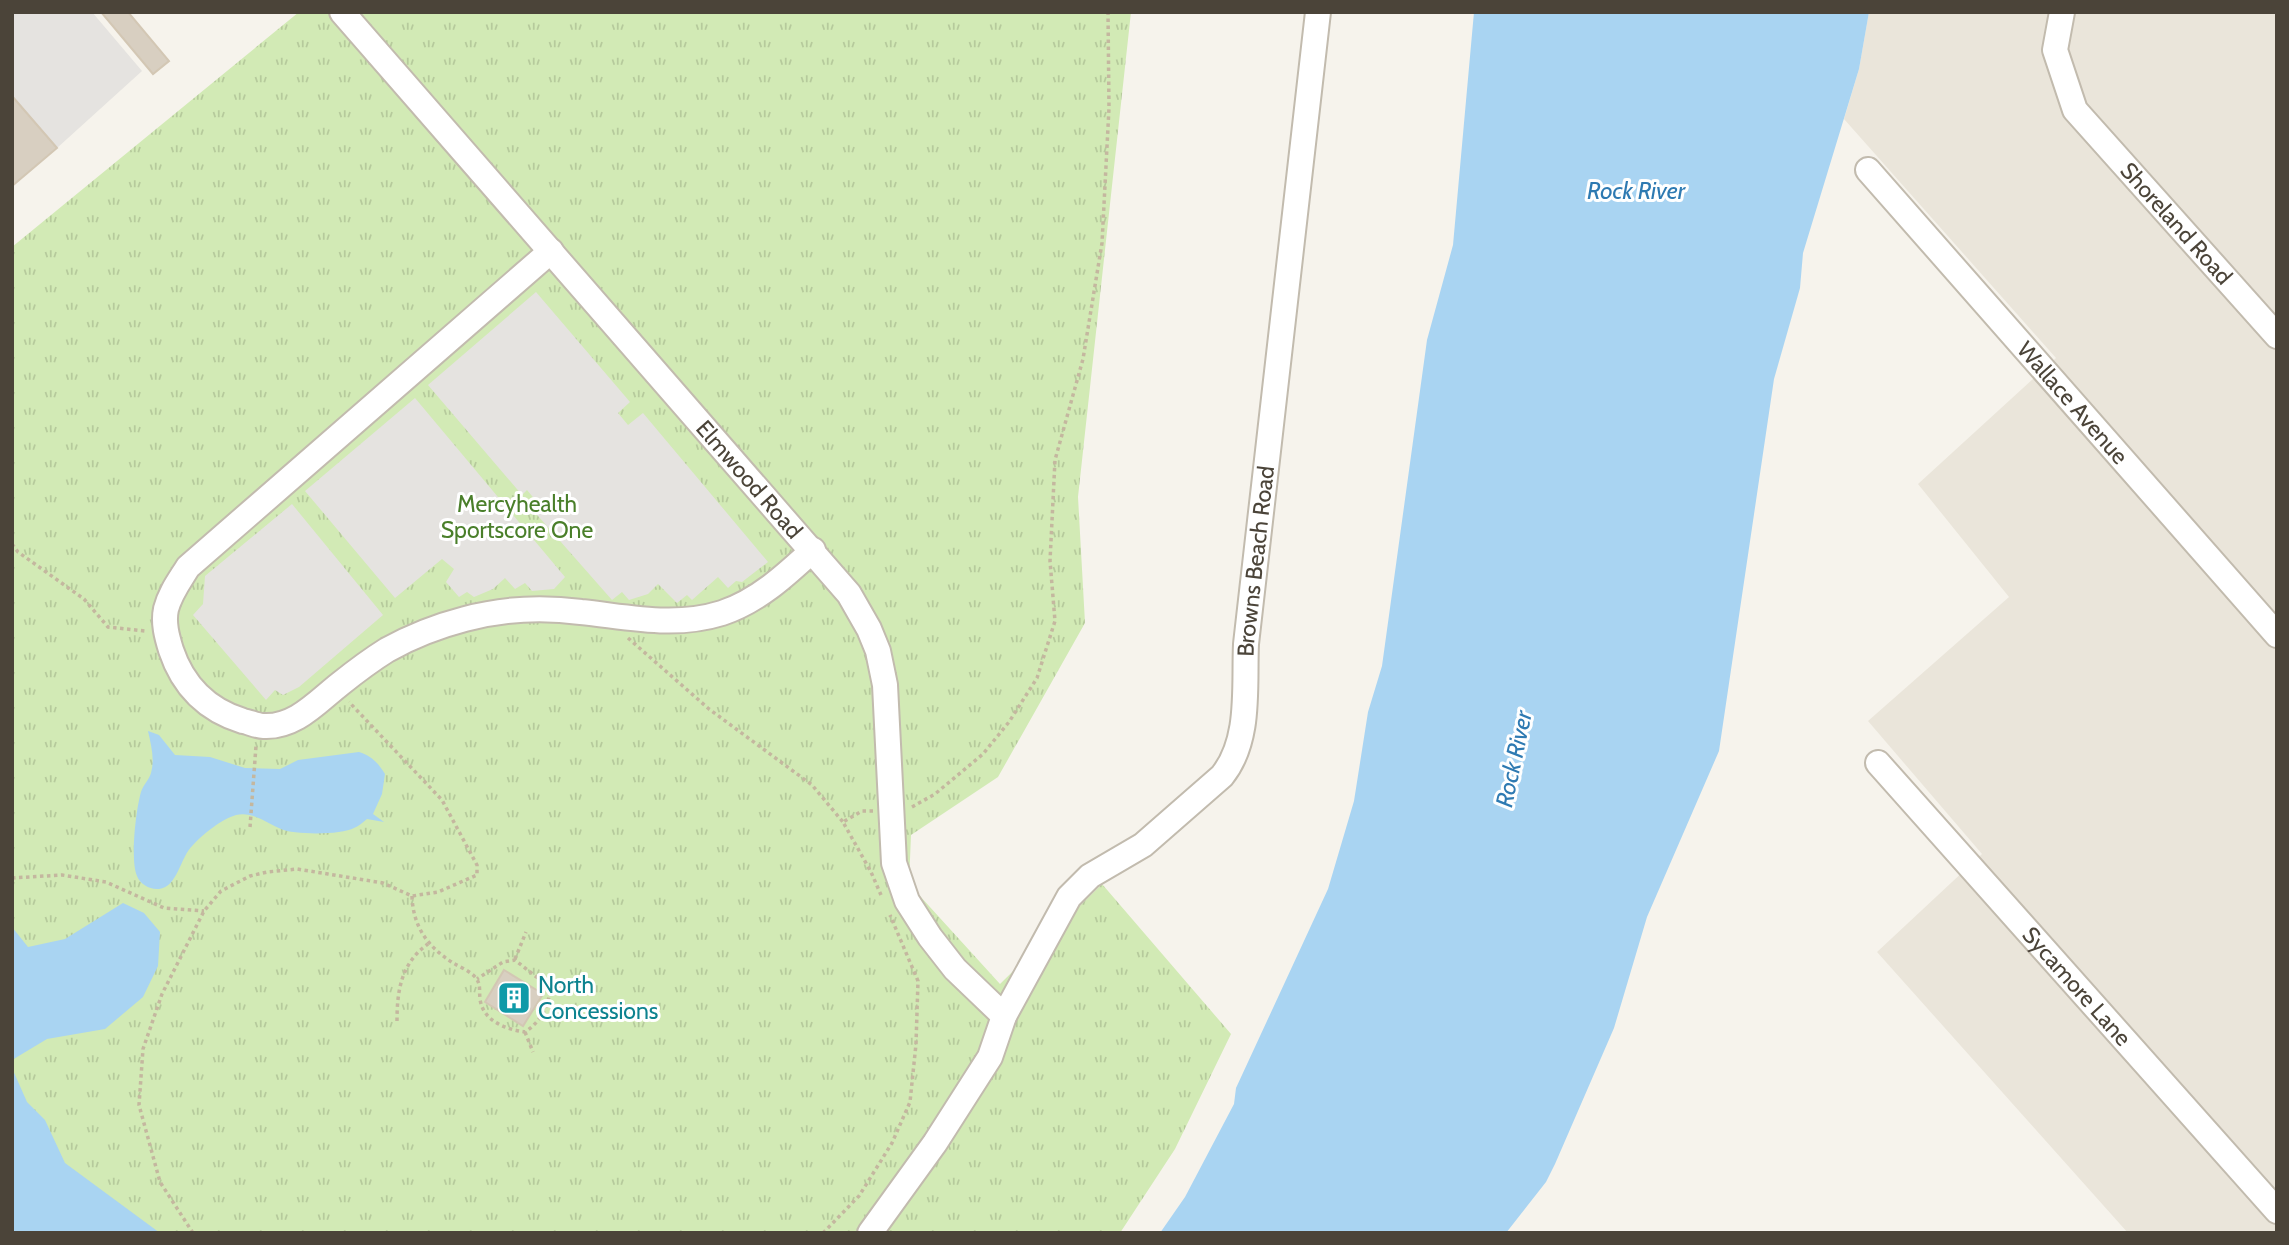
<svg xmlns="http://www.w3.org/2000/svg" width="2289" height="1245" viewBox="0 0 2289 1245" font-family="Cabin,sans-serif">
<defs>
<pattern id="park-tufts" width="24" height="20" patternUnits="userSpaceOnUse" patternTransform="scale(1.75)"><rect width="24" height="20" fill="#d2eab5"/><path d="M3 7l-1-3M5 7V3M7 7l1-3M15 17l-1-3M17 17v-4M19 17l1-3" fill="none" stroke="#b6ca9c"/></pattern>
</defs>
<rect width="100%" height="100%" fill="#f6f3ec"/>
<path fill="#eae5da" d="M 1869,12 L 2277,12 L 2277,1233 L 2128,1233 L 1877,952 L 1982,854 L 1868,721 L 2009,597 L 1918,484 L 2056,358 L 1844,119 L 1859,69 Z"/>
<path fill="url(#park-tufts)" d="M 299,12 L 1131,12 L 1078,497 L 1085,623 L 998,777 L 911,835 L 909,884 L 1000,984 L 1102,884 L 1231,1034 L 1175,1149 L 1120,1233 L 12,1233 L 12,247 Z"/>
<g fill="#e5e3e0">
<path d="M 12,12 L 92,12 L 142,71 L 57,148 L 14,98 L 12,99 Z"/>
<path d="M 536,292 L 630,402 L 618,413 L 628,425 L 643,413 L 768,562 L 742,582 L 736,581 L 728,588 L 718,577 L 692,600 L 687,595 L 677,603 L 658,584 L 648,594 L 629,600 L 622,592 L 612,600 L 531,508 L 537,502 L 527,490 L 522,495 L 428,385 Z"/>
<path d="M 415,398 L 565,577 L 554,589 L 532,591 L 525,583 L 515,589 L 505,578 L 493,589 L 474,597 L 467,592 L 459,597 L 446,582 L 454,569 L 442,559 L 395,598 L 305,491 Z"/>
<path d="M 292,504 L 383,615 L 299,687 L 283,695 L 275,690 L 266,700 L 193,615 L 203,604 L 205,576 Z"/>
</g>
<g fill="#a9d4f2">
<path d="M 1474,12 L 1869,12 L 1859,69 L 1803,253 L 1800,288 L 1774,379 L 1719,751 L 1647,917 L 1614,1028 L 1555,1164 L 1546,1182 L 1506,1233 L 1160,1233 L 1185,1197 L 1234,1104 L 1236,1088 L 1328,889 L 1354,801 L 1368,712 L 1382,666 L 1427,340 L 1453,245 Z"/>
<path d="M 148,731 L 159,735 L 175,755 L 210,757 L 245,768 L 280,769 L 298,760 L 359,752 C 372,756 378,763 385,774 L 382,794 L 373,814 L 384,822 L 367,819 C 363,822 359,826 354,828 C 342,835 294,835 281,829 C 267,823 252,811 236,815 C 222,819 203,834 193,845 C 180,857 178,887 159,889 C 150,890 140,884 137,876 C 130,860 136,809 141,792 C 143,785 149,780 151,773 C 155,759 151,745 148,731 Z"/>
<path d="M 123,903 L 144,913 L 160,932 L 158,966 L 143,997 L 105,1029 L 47,1039 L 12,1060 L 12,927 L 28,947 L 65,939 Z"/>
<path d="M 12,1068 L 27,1102 L 45,1120 L 65,1163 L 160,1233 L 12,1233 Z"/>
</g>
<g fill="#d8cfc1" stroke="#d3c7b4" stroke-width="2">
<path d="M 101,12 L 128,12 L 169,61 L 153,74 Z"/>
<path d="M 12,96 L 57,148 L 12,186 Z"/>
<path d="M 504,970 L 543,994 L 523,1026 L 485,1002 Z"/>
</g>
<g fill="none" stroke-linecap="round" stroke-linejoin="round">
<defs>
<g id="minor">
<path id="s1" d="M 342,12 L 849,594 L 869,629 L 878,651 L 885,685 L 894,863 L 907,901 L 930,937 L 955,969 L 1004,1016"/>
<path id="s2" d="M 2062,12 L 2055,50 L 2075,110 L 2277,336"/>
<path id="s3" d="M 1868,170 L 2277,635"/>
<path d="M 551,251 L 188,567 C 180,580 170,593 166,609 C 163,623 167,637 171,650 C 183,686 207,710 243,721 C 249,722 257,726 263,726 C 295,728 317,702 340,684 C 355,672 371,660 387,650 C 412,636 438,626 465,619 C 502,609 543,607 581,612 C 629,617 674,628 722,613 C 758,601 786,575 813,550"/>
<path id="s4" d="M 1878,763 L 2277,1211"/>
<path id="s5" d="M 870,1233 L 935,1143 L 990,1057 L 1004,1016 L 1069,897 L 1090,876 L 1143,845 L 1222,776 C 1251,740 1244,687 1246,644 L 1318,12"/>
</g>
</defs>
<use href="#minor" stroke="#c2bbae" stroke-width="28"/>
<g stroke="#c4b79f" stroke-width="3.5" stroke-dasharray="3.5 3.5" stroke-linecap="butt">
<path d="M 12,544 L 18,552 L 84,599 L 108,627 L 145,631"/>
<path d="M 628,638 L 709,709 L 812,785 L 843,822"/>
<path d="M 912,807 L 935,794 L 983,754 L 1009,722 L 1037,678 L 1055,621 L 1050,561 L 1055,460 L 1083,359 L 1102,243 L 1109,108 L 1108,12"/>
<path d="M 873,811 L 862,811 L 843,822 L 871,872 L 881,895"/>
<path d="M 250,827 L 256,746"/>
<path d="M 12,878 L 62,875 L 106,882 L 164,908 L 204,911"/>
<path d="M 412,896 C 413,927 428,947 453,963 C 460,967 470,971 476,978 C 481,985 479,990 480,999 C 483,1021 505,1029 525,1032 C 539,1023 547,1009 550,992 L 544,983 L 515,960 L 503,962 L 477,979"/>
<path d="M 515,959 L 526,932"/>
<path d="M 550,992 L 570,989"/>
<path d="M 397,1021 C 397,991 401,963 428,944"/>
<path d="M 525,1032 L 533,1052"/>
<path d="M 193,1233 L 160,1182 L 139,1105 L 143,1049 L 162,994 L 204,911 L 221,891 L 250,876 L 267,872 L 297,869 L 328,874 L 383,883 L 412,896 L 438,892 L 477,875 L 477,865 L 442,800 L 349,702"/>
<path d="M 823,1233 L 859,1196 L 892,1143 L 910,1102 L 916,1044 L 918,981 L 890,915"/>
</g>
<use href="#minor" stroke="#fff" stroke-width="24"/>
</g>
<defs>
<symbol id="building-square" viewBox="-11 -11 22 22"><rect x="-9" y="-9" width="18" height="18" rx="4" fill="#0f9aa8" stroke="#fff"/><path d="M-4-6H4V6H1V3H-1V6H-4ZM-2.5-4.3h1.7v1.8h-1.7ZM.8-4.3h1.7v1.8H.8ZM-2.5-1h1.7V.8h-1.7ZM.8-1h1.7V.8H.8Z" fill="#fff"/></symbol>
</defs>
<g fill-rule="evenodd">
<use href="#building-square" x="495" y="979" width="38" height="38"/>
</g>
<g text-anchor="middle" stroke-width="6" stroke-linejoin="round" paint-order="stroke">
<g font-size="23" fill="#4b4439" stroke="#fff">
<text dy="8" stroke="none"><textPath href="#s2" startOffset="254">Shoreland Road</textPath></text>
<text dy="8" stroke="none"><textPath href="#s3" startOffset="310">Wallace Avenue</textPath></text>
<text dy="8" stroke="none"><textPath href="#s1" startOffset="620">Elmwood Road</textPath></text>
<text dy="8" stroke="none"><textPath href="#s5" startOffset="808">Browns Beach Road</textPath></text>
<text dy="8" stroke="none"><textPath href="#s4" startOffset="299">Sycamore Lane</textPath></text>
</g>
<g font-size="23" fill="#4a7f2a" stroke="#fff">
<text x="517" y="512">Mercyhealth<tspan x="517" dy="26">Sportscore One</tspan></text>
</g>
<g font-size="23" fill="#0d838f" stroke="#fff" text-anchor="start">
<text x="538" y="993">North<tspan x="538" dy="26">Concessions</tspan></text>
</g>
<g font-size="24" font-style="italic" fill="#2e7ab2" stroke="#fff">
<text x="1636" y="199">Rock River</text>
<text transform="translate(1514 759) rotate(-78)" y="8">Rock River</text>
</g>
</g>
<rect width="2289" height="1245" fill="none" stroke="#4b4439" stroke-width="28"/>
</svg>
